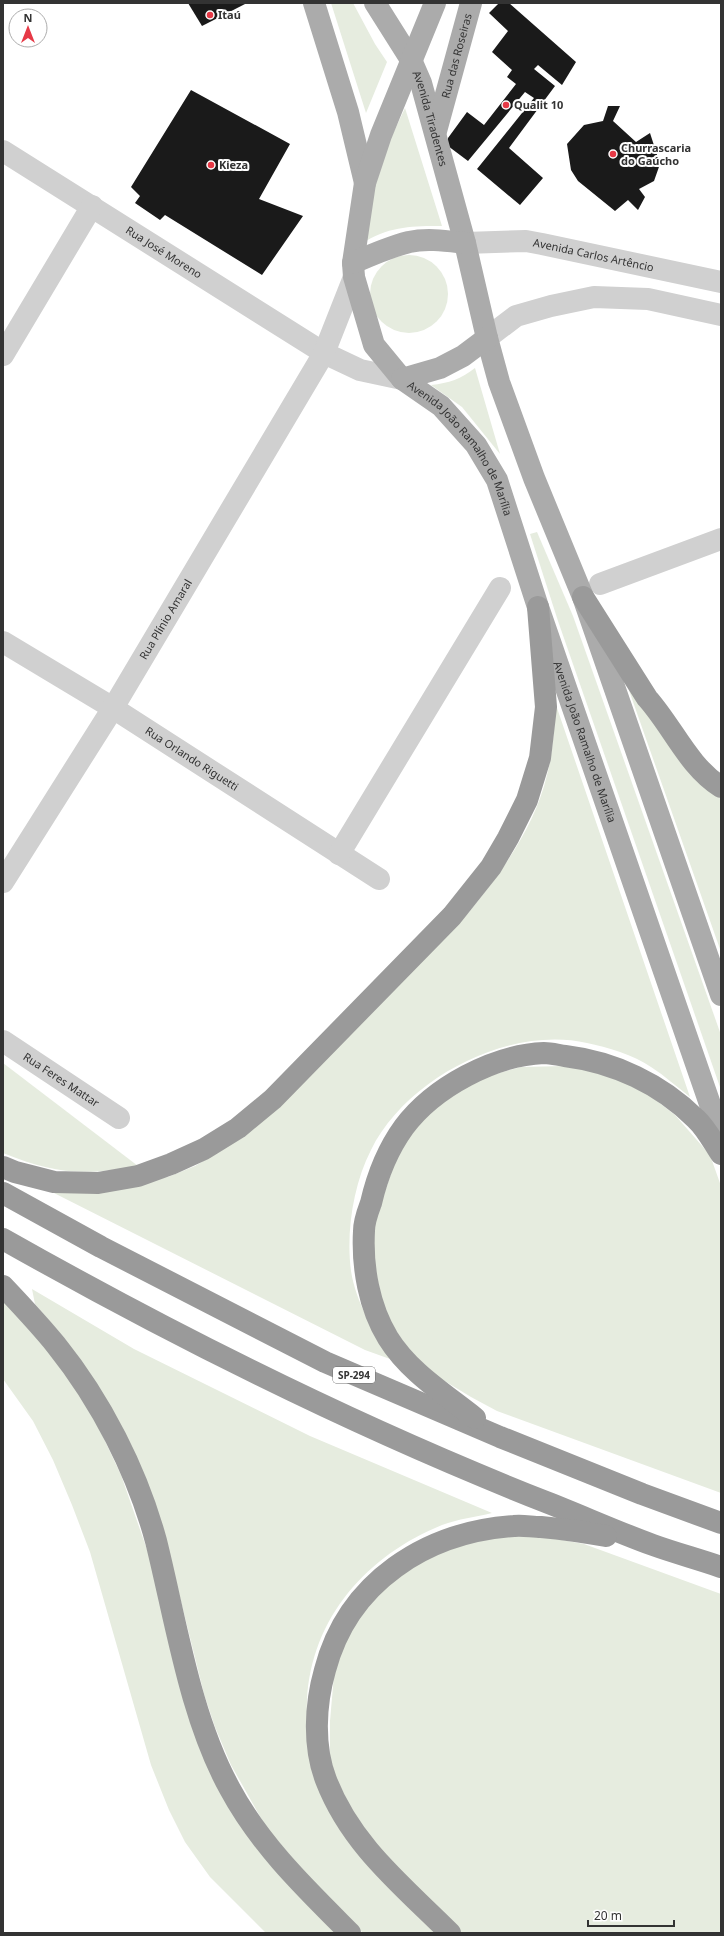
<svg xmlns="http://www.w3.org/2000/svg" width="724" height="1936" viewBox="0 0 724 1936" font-family="'Noto Sans',sans-serif">
<rect width="100%" height="100%" fill="#fff"/>
<g fill="#e6ecdf">
<path d="M 331,3 L 353,3 L 375,44 L 387,62 L 366,113 Z"/>
<path d="M 405,108 L 442,226 C 413,226 392,226 366,241 L 373,193 L 389,142 Z"/>
<circle cx="409" cy="294" r="39"/>
<path d="M 475,368 L 500,454 L 462,407 L 431,385 C 449,383 461,379 475,368 Z"/>
<path d="M 537,532 L 573,616 L 721,1035 L 721,1090 L 558,621 L 530,534 Z"/>
<path d="M 625,679 L 696,778 L 721,799 L 721,952 Z"/>
<path d="M 556,705 L 690,1097 C 677,1087 665,1076 651,1067 C 634,1055 607,1047 587,1043 C 508,1025 406,1079 371,1150 C 353,1185 346,1233 351,1271 C 356,1303 374,1331 390,1359 L 365,1350 L 48,1190 L 168,1177 L 195,1166 L 224,1149 L 469,912 C 502,872 535,826 547,775 C 553,752 554,729 556,705 Z"/>
<path d="M 3,1063 L 138,1166 C 83,1176 55,1174 3,1153 Z"/>
<path d="M 564,1066 L 606,1073 L 643,1090 L 675,1115 L 710,1155 L 721,1186 L 721,1493 L 497,1411 L 471,1397 L 438,1377 L 408,1349 L 389,1320 L 377,1290 L 373,1255 L 375,1222 L 399,1149 L 423,1120 L 452,1093 L 485,1077 L 521,1067 Z"/>
<path d="M 32,1289 L 134,1349 L 310,1436 L 492,1513 C 476,1517 458,1519 442,1525 C 368,1555 311,1617 307,1701 C 306,1724 310,1747 314,1770 L 434,1933 L 363,1933 L 315,1885 L 266,1827 L 231,1765 L 215,1727 L 204,1694 L 167,1545 L 66,1340 L 35,1304 Z"/>
<path d="M 3,1299 L 36,1336 L 71,1381 L 96,1422 L 121,1475 L 158,1581 L 205,1750 L 336,1933 L 266,1933 L 210,1877 L 185,1842 L 169,1810 L 151,1765 L 90,1552 L 72,1505 L 53,1460 L 33,1421 L 3,1379 Z"/>
<path d="M 502,1534 L 540,1536 L 584,1544 L 721,1594 L 721,1933 L 461,1933 L 385,1858 L 360,1827 L 330,1766 L 330,1721 L 334,1675 L 341,1649 L 365,1604 L 421,1556 Z"/>
</g>
<g fill="#1a1a1a">
<path d="M 188,3 L 247,3 L 202,26 Z"/>
<path d="M 499,3 L 509,3 L 576,62 L 562,85 L 538,65 L 534,69 L 555,86 L 509,148 L 543,178 L 520,205 L 477,169 L 534,98 L 525,92 L 468,161 L 448,146 L 448,138 L 467,112 L 484,125 L 516,84 L 507,77 L 512,70 L 492,52 L 508,31 L 489,13 Z"/>
<path d="M 191,90 L 290,144 L 259,199 L 303,216 L 262,275 L 165,215 L 160,220 L 135,203 L 140,196 L 131,187 Z"/>
<path d="M 608,106 L 620,106 L 613,121 L 636,142 L 650,133 L 660,164 L 654,181 L 639,189 L 645,197 L 638,210 L 628,200 L 615,211 L 578,181 L 571,170 L 567,144 L 584,125 L 603,121 Z"/>
</g>
<g fill="none" stroke-linecap="round" stroke-linejoin="round">
<g stroke="#d0d0d0" stroke-width="22">
<path id="s1" d="M 3,151 L 324,353 L 360,370 L 402,379"/>
<path id="s2" d="M 465,243 L 526,241 L 542,244 L 721,282"/>
<path d="M 487,338 L 516,316 L 551,306 L 594,297 L 648,299 L 721,315"/>
<path d="M 3,355 L 92,206"/>
<path d="M 600,584 L 721,539"/>
<path id="s3" d="M 3,642 L 113,708 L 379,879"/>
<path d="M 339,854 L 500,588"/>
<path id="s4" d="M 3,882 L 113,708 L 324,353 L 354,277"/>
<path id="s5" d="M 3,1041 L 119,1118"/>
</g>
<g stroke="#ababab" stroke-width="22">
<path d="M 314,3 L 348,112 L 365,183"/>
<path id="s6" d="M 375,3 L 411,60 L 421,83 L 465,243 L 487,338 L 499,382 L 534,478 L 583,597 L 721,995"/>
<path id="s7" d="M 435,3 L 381,135 L 365,183 L 353,263 L 354,277 L 374,345 L 402,379 L 441,406 L 476,445 L 497,480 L 538,607 L 721,1136"/>
<path id="s8" d="M 436,131 L 471,3"/>
<path d="M 353,263 C 371,255 390,247 409,242 C 427,238 447,241 465,243"/>
<path d="M 402,379 L 440,368 L 463,356 L 487,338"/>
</g>
<g stroke="#9a9a9a" stroke-width="22">
<path d="M 583,597 L 647,698 C 673,727 688,766 721,787"/>
<path d="M 3,1167 L 15,1172 L 54,1182 L 98,1183 L 138,1176 L 171,1164 L 204,1149 L 238,1128 L 273,1099 L 452,916 L 491,867 L 508,838 L 527,800 L 540,758 L 546,707 L 538,607"/>
<path d="M 3,1193 L 101,1247 L 325,1362 L 500,1437 L 642,1494 L 721,1523"/>
<path d="M 3,1239 C 178,1338 358,1428 546,1502 C 582,1516 617,1532 653,1545 C 675,1553 698,1559 721,1567"/>
<path d="M 3,1286 C 21,1305 39,1324 56,1345 C 101,1401 137,1471 156,1541 C 176,1621 190,1717 230,1789 C 260,1845 306,1889 350,1933"/>
<path d="M 475,1418 C 445,1394 409,1372 388,1338 C 369,1307 362,1267 364,1231 C 364,1221 368,1211 371,1203 C 377,1177 388,1149 404,1127 C 434,1087 494,1055 544,1053 C 551,1053 558,1055 565,1056 C 614,1062 661,1084 696,1119 C 706,1128 713,1142 721,1154"/>
<path d="M 450,1933 C 402,1885 351,1845 326,1780 C 313,1746 315,1705 325,1670 C 348,1582 426,1532 514,1526 C 523,1525 532,1527 541,1527 C 563,1529 584,1532 606,1536"/>
</g>
</g>
<g fill="#e63946" stroke="#fff" stroke-width="1.5">
<circle cx="210" cy="15" r="4"/>
<circle cx="506" cy="105" r="4"/>
<circle cx="613" cy="154" r="4"/>
<circle cx="211" cy="165" r="4"/>
</g>
<g text-anchor="middle" stroke-width="4" stroke-linejoin="round" paint-order="stroke">
<rect fill="#fff" stroke="#707070" stroke-width="1" x="333" y="1367" width="42" height="16" rx="3"/>
<g font-size="10" font-weight="bold" fill="#333">
<text x="354" y="1379">SP-294</text>
</g>
<g font-size="11" font-weight="bold" fill="#333" stroke="#fff" text-anchor="start">
<text x="218" y="19">Itaú</text>
<text x="514" y="109">Qualit 10</text>
<text x="621" y="152">Churrascaria<tspan x="621" dy="13">do Gaúcho</tspan></text>
<text x="219" y="169">Kieza</text>
</g>
<g font-size="11" fill="#333" stroke="#fff">
<text dy="4" stroke="none"><textPath href="#s8" startOffset="78">Rua das Roseiras</textPath></text>
<text dy="4" stroke="none"><textPath href="#s6" startOffset="129">Avenida Tiradentes</textPath></text>
<text dy="4" stroke="none"><textPath href="#s1" startOffset="190">Rua José Moreno</textPath></text>
<text dy="4" stroke="none"><textPath href="#s2" startOffset="130">Avenida Carlos Artêncio</textPath></text>
<text dy="4" stroke="none"><textPath href="#s7" startOffset="496">Avenida João Ramalho de Marília</textPath></text>
<text dy="4" stroke="none"><textPath href="#s4" startOffset="309">Rua Plínio Amaral</textPath></text>
<text dy="4" stroke="none"><textPath href="#s7" startOffset="820">Avenida João Ramalho de Marília</textPath></text>
<text dy="4" stroke="none"><textPath href="#s3" startOffset="222">Rua Orlando Riguetti</textPath></text>
<text dy="4" stroke="none"><textPath href="#s5" startOffset="70">Rua Feres Mattar</textPath></text>
</g>
</g>
<rect width="724" height="1936" fill="none" stroke="#333333" stroke-width="8"/>
<g transform="translate(28 28)"><circle r="19" fill="#ffffff" stroke="#adadad"/>
<path d="M0-3L7 15L0 10L-7 15Z" fill="#e63946"/>
<text y="-6" font-size="11" font-weight="bold" text-anchor="middle" fill="#333333">N</text>
</g>
<path d="M588 1920v6h86v-6" fill="none" stroke="#333333" stroke-width="2"/>
<text x="594" y="1920" font-size="12" fill="#333333" stroke="#ffffff" stroke-width="3" paint-order="stroke">20 m</text>
</svg>
